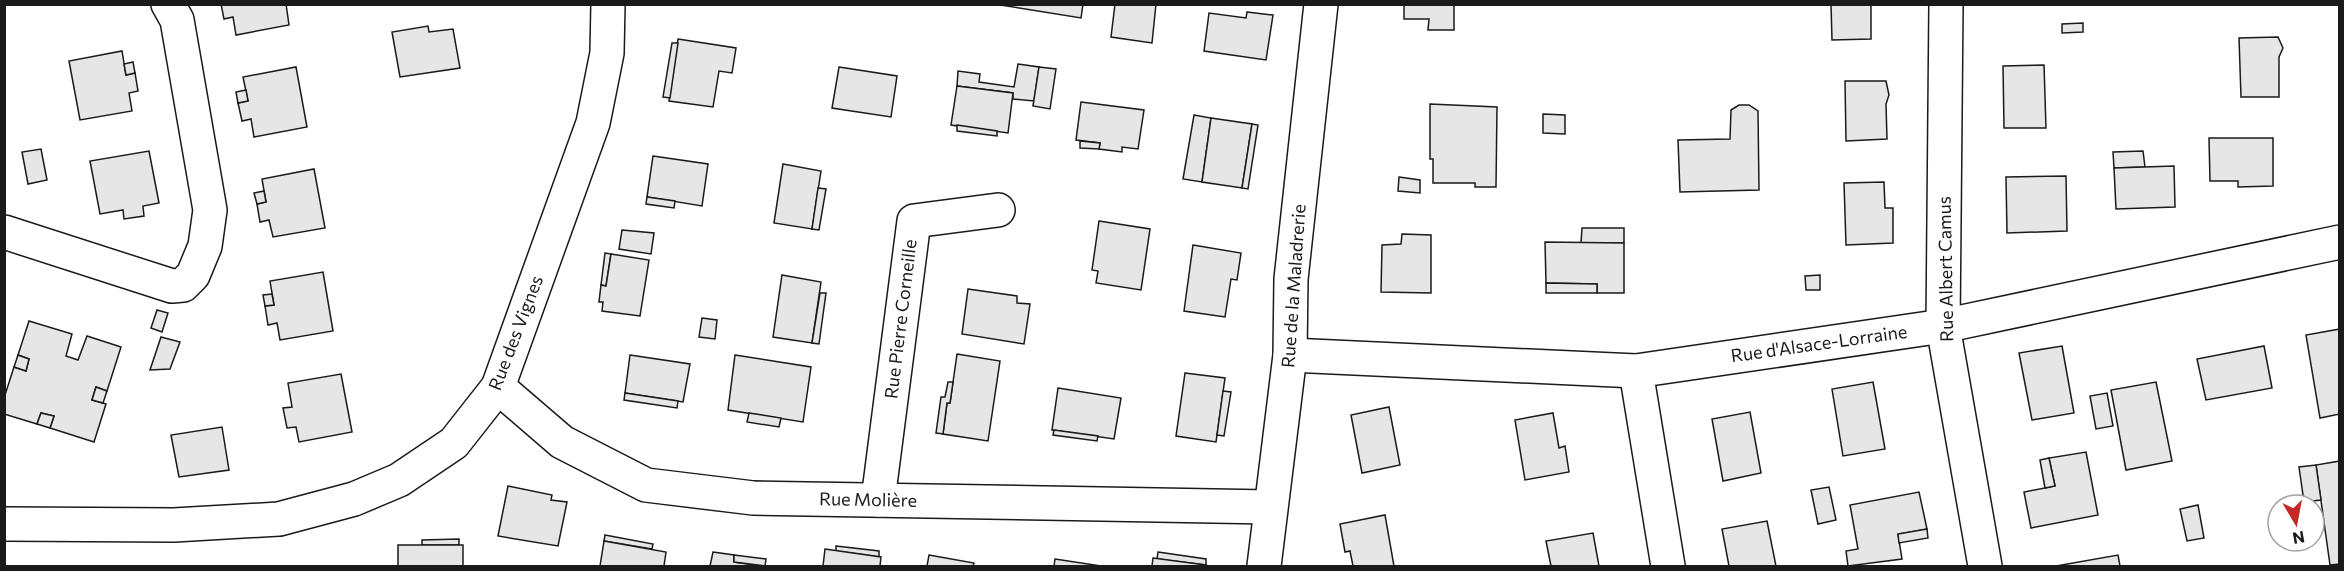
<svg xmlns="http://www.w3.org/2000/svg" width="2344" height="571" viewBox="0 0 2344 571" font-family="Commissioner,sans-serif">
<rect width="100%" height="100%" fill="#fff"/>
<g fill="#e6e6e6" stroke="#1a1a1a" stroke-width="1.5">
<path d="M 221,4 L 286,4 L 289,25 L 236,35 L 233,17 L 224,19 Z"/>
<path d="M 994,4 L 1083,4 L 1081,18 Z"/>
<path d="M 1115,4 L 1156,4 L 1152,43 L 1111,37 Z"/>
<path d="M 1404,4 L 1454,4 L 1454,30 L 1428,30 L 1429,19 L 1404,19 Z"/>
<path d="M 1831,4 L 1871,4 L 1871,39 L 1832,40 Z"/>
<path d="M 1247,12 L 1273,15 L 1266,60 L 1204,51 L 1209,13 L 1246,18 Z"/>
<path d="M 2083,23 L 2083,32 L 2062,33 L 2062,24 Z"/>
<path d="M 428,26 L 429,32 L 453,29 L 460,68 L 400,77 L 392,32 Z"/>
<path d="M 2278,37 L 2283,48 L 2279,57 L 2279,97 L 2241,97 L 2239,38 Z"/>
<path d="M 678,39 L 736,48 L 732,73 L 719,71 L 713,107 L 669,101 Z"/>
<path d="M 672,43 L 678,43 L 670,98 L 663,97 Z"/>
<path d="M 122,51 L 126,75 L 135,73 L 138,91 L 129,93 L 132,111 L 80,120 L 69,61 Z"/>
<path d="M 133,62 L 135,73 L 126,75 L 124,64 Z"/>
<path d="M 1018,64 L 1039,67 L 1034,101 L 1013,99 L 1013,93 L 957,86 L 958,71 L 980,74 L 979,82 L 1014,87 Z"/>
<path d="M 2044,65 L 2046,128 L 2004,128 L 2003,66 Z"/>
<path d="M 296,67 L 307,127 L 254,137 L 251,119 L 242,121 L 238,103 L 248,101 L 243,77 Z"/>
<path d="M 839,67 L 897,76 L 891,117 L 832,108 Z"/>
<path d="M 1039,67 L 1056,69 L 1050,109 L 1033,106 Z"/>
<path d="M 1845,81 L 1886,81 L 1889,95 L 1886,104 L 1887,139 L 1846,141 Z"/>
<path d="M 957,86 L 1013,93 L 1008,133 L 951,125 Z"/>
<path d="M 246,90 L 248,101 L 238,103 L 236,92 Z"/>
<path d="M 1081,102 L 1144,110 L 1138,149 L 1122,147 L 1122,152 L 1099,149 L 1100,143 L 1076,140 Z"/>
<path d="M 1430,104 L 1497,107 L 1496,187 L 1475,187 L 1475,183 L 1433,183 L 1433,159 L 1430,159 Z"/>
<path d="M 1739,105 L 1749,105 L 1758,111 L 1759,190 L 1680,192 L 1678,140 L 1730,139 L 1731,110 Z"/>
<path d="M 1543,114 L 1565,115 L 1565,134 L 1543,133 Z"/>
<path d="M 1194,115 L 1211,118 L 1202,182 L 1183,179 Z"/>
<path d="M 1211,118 L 1252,124 L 1242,188 L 1202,182 Z"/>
<path d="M 1252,124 L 1258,125 L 1248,189 L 1242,188 Z"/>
<path d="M 957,125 L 997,131 L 997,136 L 957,131 Z"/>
<path d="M 2209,138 L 2273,138 L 2273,186 L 2238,187 L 2238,181 L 2210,181 Z"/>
<path d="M 1080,141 L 1100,143 L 1099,149 L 1080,148 Z"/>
<path d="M 41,149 L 47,180 L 28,184 L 22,152 Z"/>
<path d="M 149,151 L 159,203 L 143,206 L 144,216 L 124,219 L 123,210 L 100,214 L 90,161 Z"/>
<path d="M 2143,151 L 2145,167 L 2114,168 L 2113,152 Z"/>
<path d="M 653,156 L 708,164 L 702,206 L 647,197 Z"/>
<path d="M 783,164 L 821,171 L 812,229 L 774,223 Z"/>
<path d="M 2174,166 L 2175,207 L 2116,209 L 2114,168 Z"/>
<path d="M 314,169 L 325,228 L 273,237 L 269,220 L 260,222 L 257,204 L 266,202 L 262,179 Z"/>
<path d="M 2066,176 L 2067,231 L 2007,233 L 2006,177 Z"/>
<path d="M 1399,177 L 1420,180 L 1420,193 L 1398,191 Z"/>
<path d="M 1884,182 L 1885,208 L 1893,208 L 1893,243 L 1846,245 L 1844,183 Z"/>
<path d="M 818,188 L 826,189 L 819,230 L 812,229 Z"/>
<path d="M 264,191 L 266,202 L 257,204 L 254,193 Z"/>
<path d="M 647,197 L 675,201 L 674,208 L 646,204 Z"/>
<path d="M 1099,221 L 1150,229 L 1141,290 L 1096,283 L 1098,271 L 1092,270 Z"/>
<path d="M 1582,228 L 1624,228 L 1624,243 L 1581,243 Z"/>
<path d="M 622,230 L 654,233 L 651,254 L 619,249 Z"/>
<path d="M 1402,234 L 1431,235 L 1431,293 L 1381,292 L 1382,245 L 1401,244 Z"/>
<path d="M 1545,242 L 1624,243 L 1624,293 L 1597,293 L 1597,284 L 1546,283 Z"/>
<path d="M 1193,245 L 1241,253 L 1237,280 L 1231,279 L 1225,317 L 1184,311 Z"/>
<path d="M 605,253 L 611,254 L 606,286 L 601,285 Z"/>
<path d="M 611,254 L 649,260 L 640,316 L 602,311 L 603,302 L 599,302 L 601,285 L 606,286 Z"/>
<path d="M 323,272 L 333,331 L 280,340 L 277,323 L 268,325 L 265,306 L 274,305 L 270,281 Z"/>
<path d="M 782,275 L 821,282 L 812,343 L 773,337 Z"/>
<path d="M 1820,275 L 1820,290 L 1806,290 L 1805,276 Z"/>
<path d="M 1546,283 L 1597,284 L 1597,293 L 1546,293 Z"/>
<path d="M 968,289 L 1017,296 L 1017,303 L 1030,304 L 1024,344 L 962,334 Z"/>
<path d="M 820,293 L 826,293 L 819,344 L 812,343 Z"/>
<path d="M 272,294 L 274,305 L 265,306 L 263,295 Z"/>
<path d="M 157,310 L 168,313 L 162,332 L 151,328 Z"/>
<path d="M 702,318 L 717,320 L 715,339 L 699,337 Z"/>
<path d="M 29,321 L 72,334 L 66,356 L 78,360 L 87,336 L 121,347 L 107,391 L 96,387 L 92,400 L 106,404 L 94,442 L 50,428 L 54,416 L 41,413 L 37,424 L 4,414 L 4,398 L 14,367 L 26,371 L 29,359 L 18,355 Z"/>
<path d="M 2340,329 L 2340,414 L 2320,418 L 2306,335 Z"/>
<path d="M 161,337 L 180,342 L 170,369 L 150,370 Z"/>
<path d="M 2062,346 L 2074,413 L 2032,420 L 2019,353 Z"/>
<path d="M 2264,346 L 2272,388 L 2206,400 L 2197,359 Z"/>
<path d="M 957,354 L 1000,361 L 988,441 L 943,434 L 947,403 L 950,403 Z"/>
<path d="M 18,355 L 29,359 L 26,371 L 14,367 Z"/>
<path d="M 630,355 L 690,364 L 683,402 L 625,393 Z"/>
<path d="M 735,355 L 811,367 L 803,422 L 728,410 Z"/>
<path d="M 1185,373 L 1225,378 L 1216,442 L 1176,436 Z"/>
<path d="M 341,374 L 352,432 L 299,442 L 296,427 L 287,428 L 283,408 L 292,407 L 288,383 Z"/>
<path d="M 948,382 L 953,382 L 950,403 L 947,403 L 943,434 L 936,433 L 941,397 L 945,397 Z"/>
<path d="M 1873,382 L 1885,449 L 1843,456 L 1832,389 Z"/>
<path d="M 2156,382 L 2172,461 L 2126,470 L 2111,390 Z"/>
<path d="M 96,387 L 107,391 L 103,403 L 92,400 Z"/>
<path d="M 1058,388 L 1121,398 L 1114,439 L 1052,430 Z"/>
<path d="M 1223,391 L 1231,392 L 1224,436 L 1217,435 Z"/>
<path d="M 625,393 L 678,401 L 677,408 L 624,400 Z"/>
<path d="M 2107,393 L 2113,426 L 2096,429 L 2090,396 Z"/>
<path d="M 1389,407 L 1400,465 L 1362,473 L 1351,415 Z"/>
<path d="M 1750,412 L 1761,473 L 1723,481 L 1712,419 Z"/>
<path d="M 41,413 L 54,416 L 50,428 L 37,424 Z"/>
<path d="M 749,413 L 781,418 L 779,427 L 747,422 Z"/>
<path d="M 1553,413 L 1559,448 L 1565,446 L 1569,472 L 1525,480 L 1515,420 Z"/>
<path d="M 222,427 L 229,470 L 179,477 L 171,435 Z"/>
<path d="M 1054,430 L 1098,436 L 1097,441 L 1053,435 Z"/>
<path d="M 2086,452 L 2098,515 L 2031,528 L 2024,492 L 2055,486 L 2049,458 Z"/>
<path d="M 2049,458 L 2055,486 L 2045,488 L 2040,460 Z"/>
<path d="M 2340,461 L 2340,564 L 2330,565 L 2316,465 Z"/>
<path d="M 2316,465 L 2321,500 L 2304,502 L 2299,467 Z"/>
<path d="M 508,486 L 552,495 L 551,500 L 567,502 L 558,546 L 498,536 Z"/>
<path d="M 1829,487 L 1836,520 L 1818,524 L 1811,490 Z"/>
<path d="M 1919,492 L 1927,529 L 1898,534 L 1902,559 L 1848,566 L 1846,551 L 1858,549 L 1850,505 Z"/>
<path d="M 2198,505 L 2204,538 L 2187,541 L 2180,509 Z"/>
<path d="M 1385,515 L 1394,566 L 1353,566 L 1350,551 L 1345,552 L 1340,524 Z"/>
<path d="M 1767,521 L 1776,566 L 1729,566 L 1722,529 Z"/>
<path d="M 1927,529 L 1928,538 L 1899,543 L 1898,534 Z"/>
<path d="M 1593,533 L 1599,566 L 1551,566 L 1546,541 Z"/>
<path d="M 605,535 L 653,544 L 652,549 L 604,541 Z"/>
<path d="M 459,539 L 459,545 L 422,545 L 422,540 Z"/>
<path d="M 604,541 L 666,552 L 664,566 L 600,566 Z"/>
<rect x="398" y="545" width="65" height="21"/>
<path d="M 836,546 L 879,551 L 879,557 L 836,551 Z"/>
<path d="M 825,549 L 881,557 L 880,566 L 823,566 Z"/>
<path d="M 713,552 L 734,555 L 734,562 L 764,566 L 710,566 Z"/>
<path d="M 1158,552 L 1206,559 L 1206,565 L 1157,559 Z"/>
<path d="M 734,555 L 766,559 L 765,566 L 734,562 Z"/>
<path d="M 929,555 L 974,563 L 973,566 L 927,566 Z"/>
<path d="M 2118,555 L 2120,566 L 2056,566 Z"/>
<path d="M 1153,558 L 1206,565 L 1208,566 L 1152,566 Z"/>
<path d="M 1055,559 L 1101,566 L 1054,566 Z"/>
</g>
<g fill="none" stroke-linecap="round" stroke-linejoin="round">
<defs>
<g id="minor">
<path d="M 1946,4 L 1943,326 L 1985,566"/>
<path d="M 4,232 L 172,286 L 183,285 L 193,275 L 205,246 L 210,210 L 177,20 L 168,4"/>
<path d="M 1290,355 L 1636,371 L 1943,326 L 2340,242"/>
<path d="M 1636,371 L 1668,566"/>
<path d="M 498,387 L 562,442 L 646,485 L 753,498 L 1270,507"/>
<path d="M 878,500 L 914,221 L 998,210"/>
<path d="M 4,524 L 174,525 L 279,519 L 354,499 L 399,480 L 454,443 L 498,387 L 593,123 L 607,53 L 608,4"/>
<path d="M 1264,566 L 1290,355 L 1291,279 L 1321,4"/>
</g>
</defs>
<use href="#minor" stroke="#1a1a1a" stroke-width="36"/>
<use href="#minor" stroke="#fff" stroke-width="33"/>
</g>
<g text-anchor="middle" stroke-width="4.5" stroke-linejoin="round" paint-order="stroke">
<g font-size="18" fill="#1a1a1a" stroke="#fff">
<text transform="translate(1946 269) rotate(-91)" y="6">Rue Albert Camus</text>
<text transform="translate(1294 286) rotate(-86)" y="6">Rue de la Maladrerie</text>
<text transform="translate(901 319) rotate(-83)" y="6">Rue Pierre Corneille</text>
<text transform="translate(516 333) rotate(-69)" y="6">Rue des Vignes</text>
<text transform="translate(1819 344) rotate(-8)" y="6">Rue d'Alsace-Lorraine</text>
<text transform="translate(868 500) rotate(1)" y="6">Rue Molière</text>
</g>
</g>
<rect width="2344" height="571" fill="none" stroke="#1a1a1a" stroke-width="12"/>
<g transform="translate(2296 523) rotate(170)"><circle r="28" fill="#ffffff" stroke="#a3a3a3" stroke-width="1.5"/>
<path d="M0-4.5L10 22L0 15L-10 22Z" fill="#c62828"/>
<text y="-9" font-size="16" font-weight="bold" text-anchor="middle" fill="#1a1a1a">N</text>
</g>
</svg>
